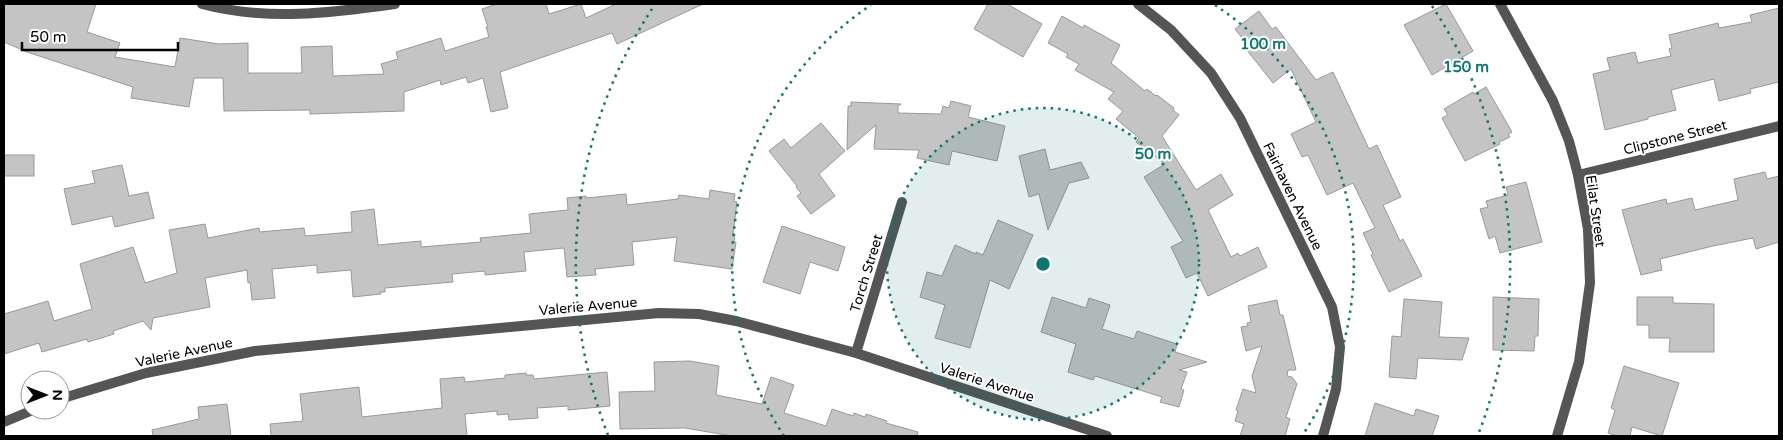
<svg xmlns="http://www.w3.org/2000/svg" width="1783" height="440" viewBox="0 0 1783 440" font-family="'Varela Round',sans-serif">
<rect width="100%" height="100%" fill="#fff"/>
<g fill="#c4c4c4" stroke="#999">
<path d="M 4,4 L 96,4 L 87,32 L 120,43 L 115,57 L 175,67 L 180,38 L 219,44 L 248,43 L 248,73 L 302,73 L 301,47 L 332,46 L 333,76 L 384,74 L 381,64 L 398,59 L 396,52 L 441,38 L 445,51 L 489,37 L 486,27 L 488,27 L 482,9 L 497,4 L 546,4 L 549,14 L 581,4 L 586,18 L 616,4 L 703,4 L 617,44 L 612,33 L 500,72 L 508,108 L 491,112 L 483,78 L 468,83 L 466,77 L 441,85 L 440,80 L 404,92 L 404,111 L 310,114 L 310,110 L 224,111 L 223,78 L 194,78 L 189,107 L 131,98 L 133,87 L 27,52 L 4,42 Z"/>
<path d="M 988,4 L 1007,4 L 1042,24 L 1023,57 L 974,29 Z"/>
<path d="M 1446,4 L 1473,51 L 1432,75 L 1404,25 Z"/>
<path d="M 1779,8 L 1779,82 L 1750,89 L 1751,93 L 1719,101 L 1714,79 L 1671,90 L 1676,110 L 1648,117 L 1648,119 L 1605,130 L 1593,74 L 1610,70 L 1607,58 L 1635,52 L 1638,63 L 1671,56 L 1669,49 L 1672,48 L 1669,35 L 1718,23 L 1719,28 L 1752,22 L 1750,15 Z"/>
<path d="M 1259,11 L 1272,29 L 1276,27 L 1316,80 L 1333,72 L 1369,149 L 1377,145 L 1401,197 L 1383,205 L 1400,241 L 1403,239 L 1422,276 L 1389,292 L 1371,255 L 1373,254 L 1363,233 L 1375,228 L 1353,183 L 1327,195 L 1308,155 L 1302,157 L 1291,134 L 1316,122 L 1291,69 L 1273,83 L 1246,49 L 1249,47 L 1235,29 Z"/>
<path d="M 1062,16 L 1083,28 L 1084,25 L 1120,45 L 1111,63 L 1145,91 L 1147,89 L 1156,96 L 1157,95 L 1174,108 L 1173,110 L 1179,115 L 1162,136 L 1196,190 L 1221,174 L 1233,195 L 1208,210 L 1231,257 L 1238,253 L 1240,256 L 1258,247 L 1267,267 L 1208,296 L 1197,273 L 1186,278 L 1171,247 L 1183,241 L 1144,177 L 1165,164 L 1136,142 L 1139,138 L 1116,119 L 1123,111 L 1108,99 L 1114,92 L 1075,70 L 1079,64 L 1066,57 L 1068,54 L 1048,43 Z"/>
<path d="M 1486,87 L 1512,132 L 1508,134 L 1510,137 L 1499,142 L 1500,144 L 1465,161 L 1442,118 L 1448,115 L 1444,109 L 1473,92 L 1474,94 Z"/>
<path d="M 951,101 L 971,106 L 968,117 L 1005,126 L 997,161 L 952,151 L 949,165 L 917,158 L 919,150 L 874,149 L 876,125 L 847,150 L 848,106 L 851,106 L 851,102 L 901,104 L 898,106 L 898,113 L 941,114 L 943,106 L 949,108 Z"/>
<path d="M 821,123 L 845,151 L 819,174 L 835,196 L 811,214 L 797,196 L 801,193 L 796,187 L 797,186 L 769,151 L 784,139 L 791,148 Z"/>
<path d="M 1045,149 L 1050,170 L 1081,162 L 1089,178 L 1069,183 L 1048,230 L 1039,194 L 1029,197 L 1019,156 Z"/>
<rect x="4" y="155" width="30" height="21"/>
<path d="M 122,165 L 129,196 L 148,192 L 154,218 L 115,227 L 112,216 L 72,225 L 64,189 L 95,183 L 92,171 Z"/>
<path d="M 1765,172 L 1767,179 L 1779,176 L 1779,242 L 1756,249 L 1753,238 L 1713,246 L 1660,259 L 1662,270 L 1641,275 L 1622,210 L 1666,199 L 1667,204 L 1692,198 L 1695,210 L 1738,200 L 1734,179 Z"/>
<path d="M 1526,182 L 1542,242 L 1500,253 L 1495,236 L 1489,239 L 1480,209 L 1488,207 L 1486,201 L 1508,195 L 1506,187 Z"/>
<path d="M 710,190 L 735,194 L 734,201 L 737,202 L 733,234 L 735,234 L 734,242 L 736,242 L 732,269 L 674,261 L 677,237 L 632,242 L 634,265 L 595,269 L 596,275 L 567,277 L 564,248 L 524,252 L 526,271 L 485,275 L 485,271 L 452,274 L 453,282 L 385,288 L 385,292 L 380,292 L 381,294 L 353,297 L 351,270 L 317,273 L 317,265 L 272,269 L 275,298 L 252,300 L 250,282 L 248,283 L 247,270 L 205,278 L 210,307 L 153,318 L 151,330 L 143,321 L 113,331 L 114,334 L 88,342 L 87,339 L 42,352 L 39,343 L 4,354 L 4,314 L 48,301 L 54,321 L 92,309 L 80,264 L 133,247 L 145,283 L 177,273 L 169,230 L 205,224 L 208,238 L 259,228 L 260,232 L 304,228 L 305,236 L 352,232 L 351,212 L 374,209 L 378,245 L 421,241 L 421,247 L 481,242 L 480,238 L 531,233 L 529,214 L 568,210 L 567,198 L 586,196 L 586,198 L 626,194 L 627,205 L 678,199 L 679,195 L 709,199 Z"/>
<path d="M 998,220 L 1033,235 L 1009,289 L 990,280 L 970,348 L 935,338 L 945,305 L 920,297 L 927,272 L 942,276 L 955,245 L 976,254 L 976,252 L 983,255 Z"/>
<path d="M 782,226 L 845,247 L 838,271 L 810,262 L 800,294 L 763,282 Z"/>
<path d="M 1052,297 L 1086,308 L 1089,298 L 1110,305 L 1102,329 L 1134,339 L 1137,331 L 1177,344 L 1175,352 L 1207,362 L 1179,370 L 1187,372 L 1181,389 L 1184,390 L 1179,407 L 1160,402 L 1162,397 L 1095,376 L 1093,380 L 1068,372 L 1076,344 L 1041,332 Z"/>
<path d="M 1493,297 L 1539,299 L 1538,336 L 1535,336 L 1534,351 L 1493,350 Z"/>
<path d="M 1637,297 L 1673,297 L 1673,303 L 1714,304 L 1714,352 L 1669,352 L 1670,338 L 1649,338 L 1649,325 L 1637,325 Z"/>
<path d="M 1404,299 L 1442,302 L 1439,337 L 1469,338 L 1462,360 L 1418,358 L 1416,379 L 1389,377 L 1392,336 L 1401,337 Z"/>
<path d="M 1277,300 L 1280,315 L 1283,315 L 1296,370 L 1288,370 L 1287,376 L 1292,377 L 1297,384 L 1286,417 L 1290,419 L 1285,436 L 1240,436 L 1244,424 L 1235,421 L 1238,411 L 1236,410 L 1243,389 L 1256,393 L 1252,376 L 1262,346 L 1246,351 L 1241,327 L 1248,326 L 1247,323 L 1251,322 L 1248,306 Z"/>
<path d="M 690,361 L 719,366 L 716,395 L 762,404 L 771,377 L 794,385 L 784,413 L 826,426 L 832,409 L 853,416 L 854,413 L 865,417 L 866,414 L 887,421 L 886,423 L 918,432 L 917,436 L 732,436 L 685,428 L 620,429 L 619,392 L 655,391 L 654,362 Z"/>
<path d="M 1624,366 L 1679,383 L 1662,436 L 1632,427 L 1630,436 L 1618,436 L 1608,433 L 1615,410 L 1611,408 Z"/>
<path d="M 607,372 L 610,406 L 568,410 L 568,406 L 537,408 L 538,418 L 509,420 L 508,414 L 497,415 L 497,411 L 465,414 L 467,436 L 271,436 L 270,424 L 303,421 L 300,394 L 359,387 L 362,417 L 442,408 L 440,379 L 464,377 L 465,382 L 505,378 L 505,375 L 526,373 L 526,375 L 533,375 L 534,379 Z"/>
<path d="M 1375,403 L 1414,416 L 1416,409 L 1439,416 L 1432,436 L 1365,436 Z"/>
<path d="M 227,404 L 231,436 L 153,436 L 152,430 L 199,419 L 198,407 Z"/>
</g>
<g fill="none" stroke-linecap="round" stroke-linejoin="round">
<g stroke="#555" stroke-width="10">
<path d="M 202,4 C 265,21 332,13 395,4"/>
<path d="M 1138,4 L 1171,30 L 1211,73 L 1240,118 L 1332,307 L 1340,347 L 1336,389 L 1323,436"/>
<path d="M 1500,4 L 1553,101 L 1569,141 L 1578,175 L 1588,229 L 1590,283 L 1579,362 L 1557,436"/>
<path d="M 1578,175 L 1779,126"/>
<path d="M 856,353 L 902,202"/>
<path d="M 60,399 L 146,373 L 255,351 L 659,313 L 699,314 L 736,321 L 856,353 L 1107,436"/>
<path d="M 4,422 L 33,410"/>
</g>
</g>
<circle cx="1043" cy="264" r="156" fill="#0f766e" fill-opacity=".12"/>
<g fill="none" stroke="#0f766e" stroke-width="2.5" stroke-dasharray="2.5 5">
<circle cx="1043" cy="264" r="156"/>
<path d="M784 436A311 311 0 0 1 871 5M1215 5A311 311 0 0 1 1302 436"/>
<path d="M608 435A467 467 0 0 1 654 6M1432 6A467 467 0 0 1 1478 435"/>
</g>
<g text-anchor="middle" stroke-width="4" stroke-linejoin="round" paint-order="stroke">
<g font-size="14" fill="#000" stroke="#fff">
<text transform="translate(1675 137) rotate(-14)" y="5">Clipstone Street</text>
<text transform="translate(1293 196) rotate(64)" y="5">Fairhaven Avenue</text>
<text transform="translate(1596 211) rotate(82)" y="5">Eilat Street</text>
<text transform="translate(866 273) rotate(-73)" y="5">Torch Street</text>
<text transform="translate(588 306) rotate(-5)" y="5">Valerie Avenue</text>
<text transform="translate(184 352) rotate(-12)" y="5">Valerie Avenue</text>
<text transform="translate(987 382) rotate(18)" y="5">Valerie Avenue</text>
</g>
</g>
<circle cx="1043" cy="264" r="8" fill="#0f766e" stroke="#fff" stroke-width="2.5"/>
<g font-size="15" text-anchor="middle" font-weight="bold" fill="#0f766e" stroke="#fff" stroke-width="4" stroke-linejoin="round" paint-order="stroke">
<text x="1263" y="49">100 m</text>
<text x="1466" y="72">150 m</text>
<text x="1153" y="159">50 m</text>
</g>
<rect width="1783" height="440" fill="none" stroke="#000000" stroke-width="10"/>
<g transform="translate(45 395) rotate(90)"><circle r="24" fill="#ffffff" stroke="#999999"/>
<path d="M0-4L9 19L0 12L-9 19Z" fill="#000000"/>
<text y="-8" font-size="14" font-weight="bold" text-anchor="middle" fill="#000000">N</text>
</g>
<path d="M22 42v8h156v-8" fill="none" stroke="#000000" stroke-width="2.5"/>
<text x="30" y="42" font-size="15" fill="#000000" stroke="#ffffff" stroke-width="4" paint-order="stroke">50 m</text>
</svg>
